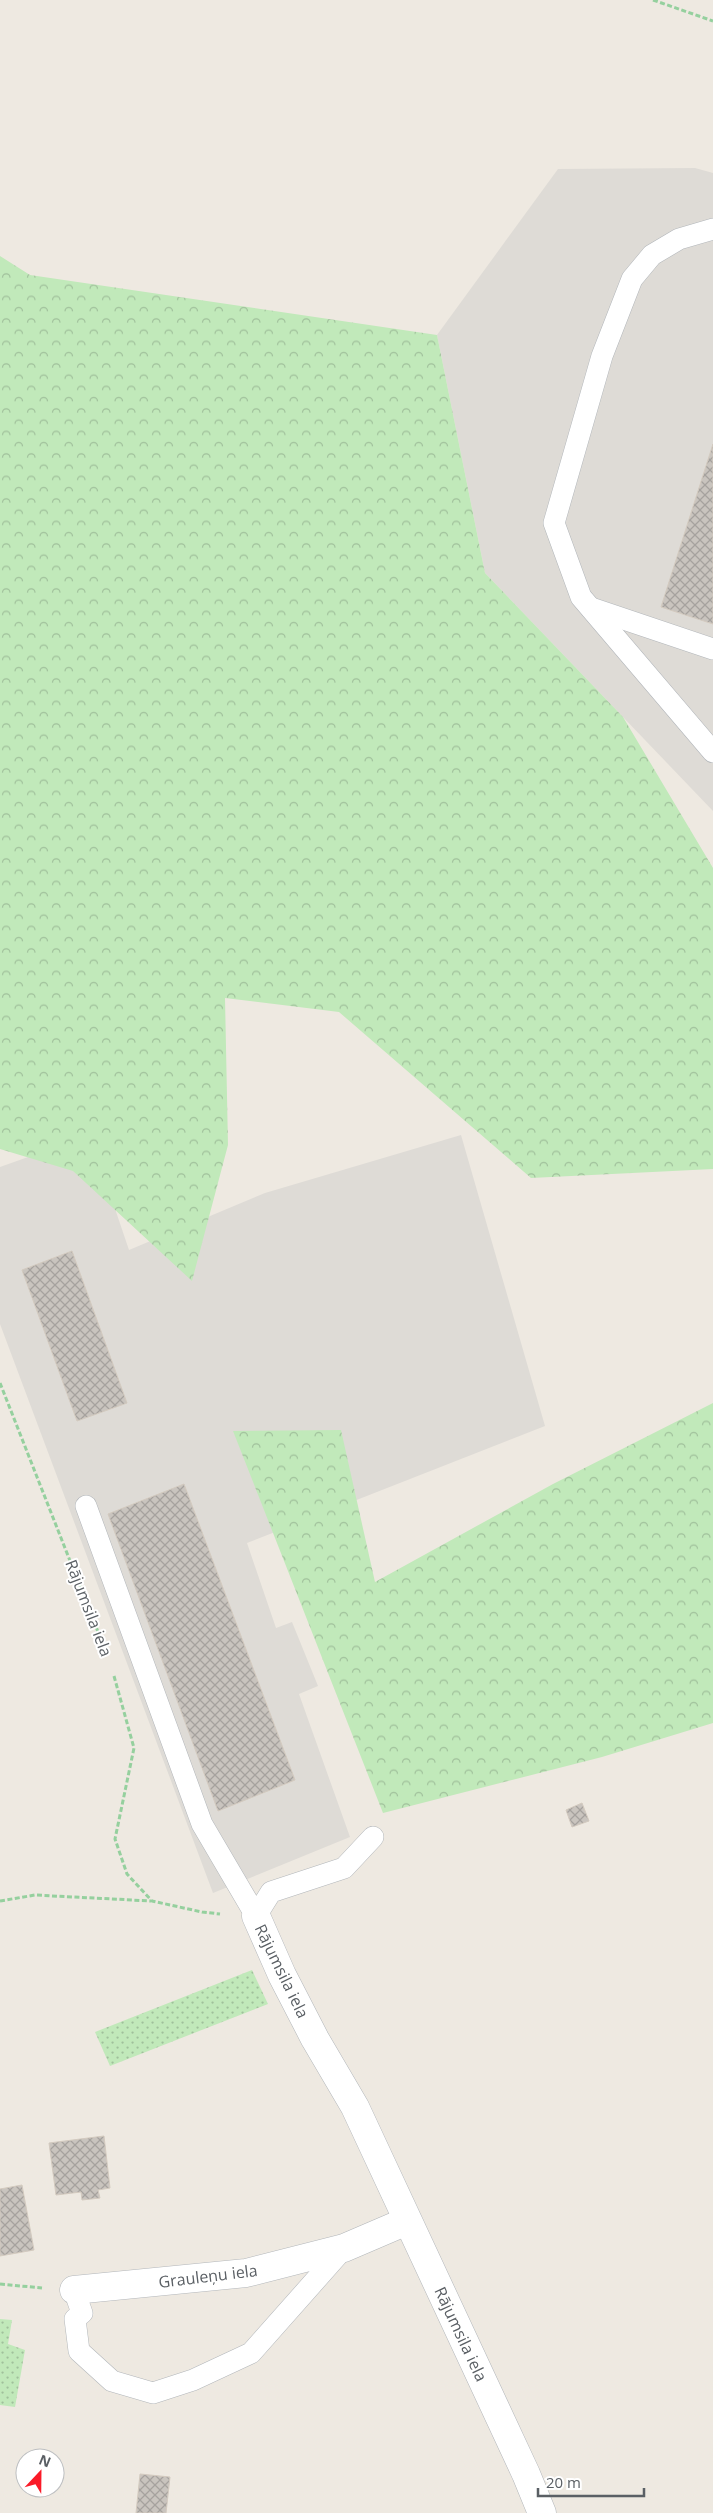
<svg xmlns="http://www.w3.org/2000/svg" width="713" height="2513" viewBox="0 0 713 2513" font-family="'Open Sans',sans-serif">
<defs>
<pattern id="forest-crowns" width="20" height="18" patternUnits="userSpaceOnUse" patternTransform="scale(1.25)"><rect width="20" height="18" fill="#c1e9ba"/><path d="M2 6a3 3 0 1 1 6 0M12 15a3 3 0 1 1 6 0" fill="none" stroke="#a0c09b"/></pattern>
<pattern id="garden-dots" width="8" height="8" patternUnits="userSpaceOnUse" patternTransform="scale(1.25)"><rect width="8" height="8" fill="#c1e9ba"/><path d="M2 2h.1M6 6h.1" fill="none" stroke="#a0c09b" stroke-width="1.8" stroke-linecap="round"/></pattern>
<pattern id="building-cross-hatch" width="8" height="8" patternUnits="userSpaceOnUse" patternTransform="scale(1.25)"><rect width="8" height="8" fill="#c9c4be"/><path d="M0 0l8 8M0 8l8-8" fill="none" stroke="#a6a29e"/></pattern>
</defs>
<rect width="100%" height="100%" fill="#eee9e1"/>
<g fill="#dedbd6">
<path d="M 695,168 L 713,173 L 713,811 L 485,573 L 437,335 L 558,169 Z"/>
<path d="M 90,1135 L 129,1250 L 265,1193 L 461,1135 L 545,1426 L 247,1543 L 276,1628 L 292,1622 L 318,1686 L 299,1694 L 350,1837 L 213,1893 L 0,1324 L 0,1167 Z"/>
</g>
<g fill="url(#forest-crowns)">
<path d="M 0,256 L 30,275 L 437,335 L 485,573 L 623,717 L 713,868 L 713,1169 L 531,1178 L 339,1012 L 225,998 L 228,1145 L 192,1281 L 73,1171 L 0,1149 Z"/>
<path d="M 713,1403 L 713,1723 L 602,1757 L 383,1813 L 233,1431 L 341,1430 L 375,1582 L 553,1484 Z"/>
</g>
<g fill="url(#garden-dots)">
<path d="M 252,1970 L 268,2004 L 110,2066 L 95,2032 Z"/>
<path d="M 0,2319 L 12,2320 L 8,2344 L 25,2350 L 15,2407 L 0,2405 Z"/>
</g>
<g fill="url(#building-cross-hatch)" stroke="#d3cabf">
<path d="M 713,444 L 713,624 L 661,607 Z"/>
<path d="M 72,1251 L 127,1403 L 77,1421 L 22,1270 Z"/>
<path d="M 184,1484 L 295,1780 L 218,1811 L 108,1514 Z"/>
<path d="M 582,1803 L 589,1821 L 572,1827 L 566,1810 Z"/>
<path d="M 104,2136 L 110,2188 L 98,2190 L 100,2198 L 82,2200 L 81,2192 L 56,2195 L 49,2143 Z"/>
<path d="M 22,2185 L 34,2250 L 0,2256 L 0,2189 Z"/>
<path d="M 140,2474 L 170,2477 L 166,2513 L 136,2513 Z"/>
</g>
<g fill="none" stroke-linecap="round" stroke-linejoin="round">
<defs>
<g id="lane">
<path d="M 713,229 L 679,239 L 652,255 L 632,279 L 602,356 L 554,523 L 581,597 L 713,752"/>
<path d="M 591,608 L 713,649"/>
<path d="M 86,1506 L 202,1824 L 256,1916"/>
<path d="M 256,1916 L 271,1892 L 344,1868 L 373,1837"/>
<path d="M 74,2290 L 82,2313 L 75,2319 L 79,2351 L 112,2381 L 153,2393 L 193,2380 L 251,2353 L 344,2248"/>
</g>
<g id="street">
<path d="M 256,1916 L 282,1975 L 315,2039 L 355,2107 L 526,2474 L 542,2513"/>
<path d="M 74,2290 L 246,2273 L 344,2248 L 407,2221"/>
</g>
</defs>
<use href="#lane" stroke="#b2b6ba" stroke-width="22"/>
<use href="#street" stroke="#b2b6ba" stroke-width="29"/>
<g stroke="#95d09e" stroke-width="3" stroke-dasharray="5 2.5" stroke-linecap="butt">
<path d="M 653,0 L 713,21"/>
<path d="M 0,1383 L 102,1642"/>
<path d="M 114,1676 L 134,1748 L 115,1839 L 127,1874 L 152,1901 L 202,1912 L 220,1914"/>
<path d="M 0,1901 L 35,1895 L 151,1901"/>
<path d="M 0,2284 L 42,2288"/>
</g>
<use href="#lane" stroke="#fff" stroke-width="21"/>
<use href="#street" stroke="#fff" stroke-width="28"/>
</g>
<g text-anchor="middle" stroke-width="4" stroke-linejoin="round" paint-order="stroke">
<g font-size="16" fill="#5a5f64" stroke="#fff">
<text transform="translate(89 1608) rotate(69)" y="6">Rājumsila iela</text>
<text transform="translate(282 1971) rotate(64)" y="6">Rājumsila iela</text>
<text transform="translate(208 2276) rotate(-7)" y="6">Grauleņu iela</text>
<text transform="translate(461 2334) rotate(65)" y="6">Rājumsila iela</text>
</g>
</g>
<g transform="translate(40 2473) rotate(22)"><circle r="24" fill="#ffffff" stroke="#bdbfc1"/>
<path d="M0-4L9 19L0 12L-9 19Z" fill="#fa1b28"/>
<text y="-8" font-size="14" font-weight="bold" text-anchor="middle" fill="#5a5f64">N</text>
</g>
<path d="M538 2488v8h106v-8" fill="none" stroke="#5a5f64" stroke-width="2.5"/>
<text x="546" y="2488" font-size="15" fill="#5a5f64" stroke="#ffffff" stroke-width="4" paint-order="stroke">20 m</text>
</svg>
